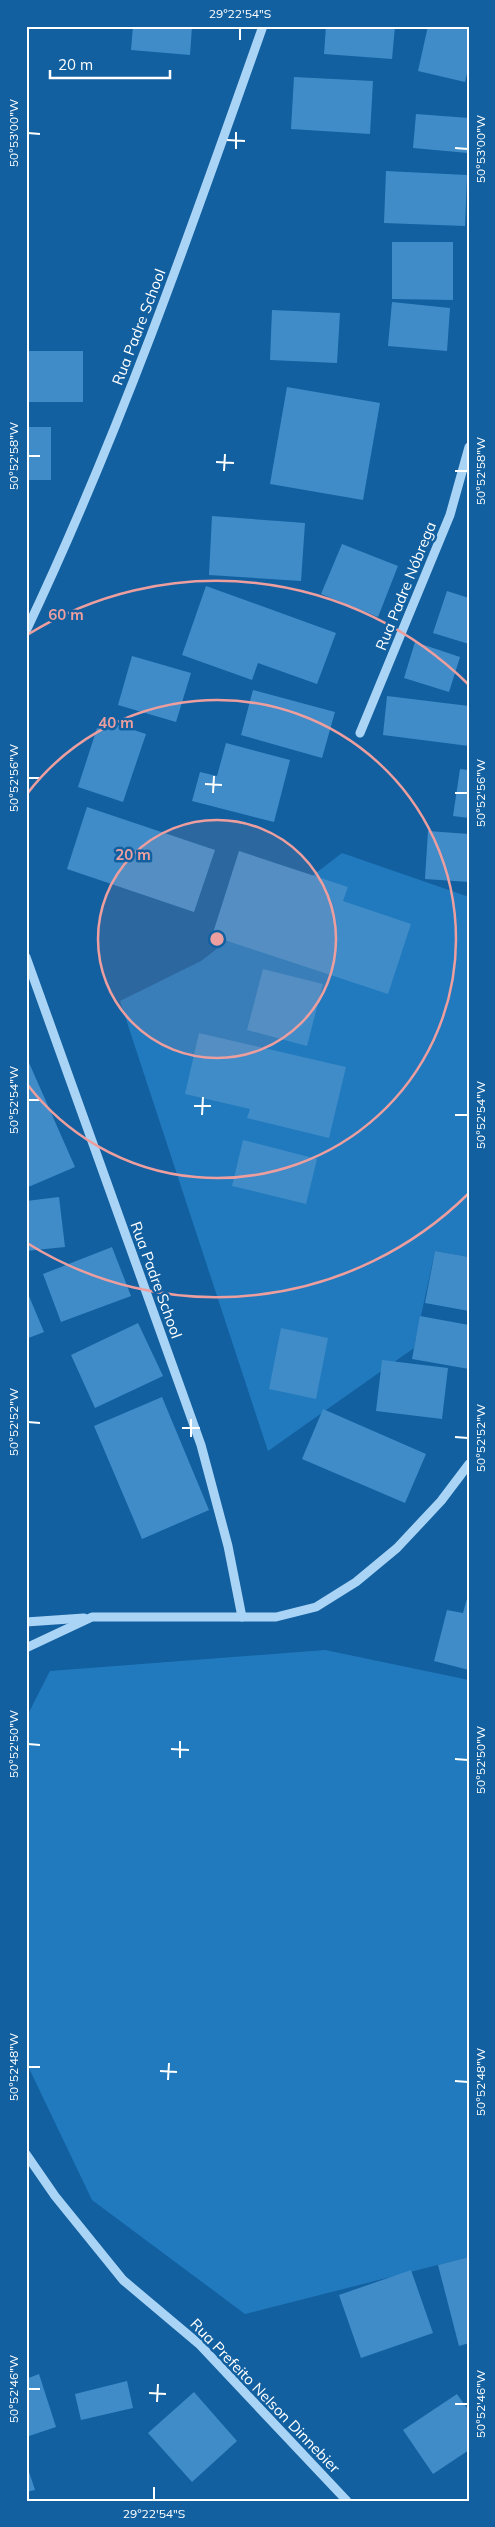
<svg xmlns="http://www.w3.org/2000/svg" width="495" height="2527" viewBox="0 0 495 2527" font-family="Mulish,sans-serif">
<rect width="100%" height="100%" fill="#1260a0"/>
<g fill="#217abd">
<path d="M 342,853 L 469,897 L 469,1257 L 435,1251 L 414,1348 L 268,1451 L 120,1001 L 201,961 Z"/>
<path d="M 325,1650 L 469,1680 L 469,2257 L 245,2314 L 92,2200 L 26,2062 L 26,1718 L 50,1671 Z"/>
</g>
<g fill="#3f8cc8">
<path d="M 133,26 L 192,26 L 190,55 L 131,50 Z"/>
<path d="M 326,26 L 395,26 L 392,59 L 324,54 Z"/>
<path d="M 428,26 L 456,26 L 469,29 L 469,65 L 465,82 L 418,71 Z"/>
<path d="M 294,77 L 373,81 L 370,134 L 291,129 Z"/>
<path d="M 416,114 L 469,118 L 468,153 L 413,148 Z"/>
<path d="M 386,171 L 467,175 L 465,226 L 384,223 Z"/>
<path d="M 392,242 L 453,242 L 453,300 L 392,299 Z"/>
<path d="M 392,302 L 450,308 L 447,351 L 388,346 Z"/>
<path d="M 272,310 L 340,313 L 337,363 L 270,360 Z"/>
<rect x="26" y="351" width="57" height="51"/>
<path d="M 287,387 L 380,403 L 363,500 L 270,484 Z"/>
<rect x="26" y="427" width="25" height="53"/>
<path d="M 212,516 L 305,523 L 301,581 L 209,575 Z"/>
<path d="M 342,544 L 398,566 L 378,617 L 321,594 Z"/>
<path d="M 206,586 L 336,633 L 317,684 L 258,663 L 252,680 L 182,655 Z"/>
<path d="M 447,591 L 469,598 L 469,644 L 433,633 Z"/>
<path d="M 415,642 L 460,657 L 449,692 L 404,678 Z"/>
<path d="M 132,656 L 191,673 L 176,722 L 118,705 Z"/>
<path d="M 253,690 L 335,712 L 322,758 L 241,735 Z"/>
<path d="M 387,696 L 469,706 L 469,746 L 383,735 Z"/>
<path d="M 100,719 L 146,734 L 123,802 L 78,787 Z"/>
<path d="M 226,743 L 290,760 L 274,822 L 192,801 L 200,772 L 217,776 Z"/>
<path d="M 460,769 L 469,770 L 469,818 L 453,816 Z"/>
<path d="M 87,807 L 215,850 L 194,912 L 67,869 Z"/>
<path d="M 428,831 L 469,834 L 469,882 L 425,879 Z"/>
<path d="M 239,851 L 348,887 L 343,901 L 411,924 L 388,994 L 212,936 Z"/>
<path d="M 263,969 L 323,984 L 307,1046 L 247,1030 Z"/>
<path d="M 199,1033 L 346,1067 L 329,1138 L 247,1118 L 250,1109 L 185,1094 Z"/>
<path d="M 26,1056 L 75,1167 L 26,1188 Z"/>
<path d="M 243,1140 L 317,1159 L 306,1204 L 232,1186 Z"/>
<path d="M 59,1197 L 65,1247 L 26,1251 L 26,1201 Z"/>
<path d="M 112,1247 L 131,1296 L 61,1322 L 43,1274 Z"/>
<path d="M 435,1251 L 469,1257 L 469,1311 L 425,1303 Z"/>
<path d="M 26,1289 L 44,1332 L 26,1339 Z"/>
<path d="M 420,1316 L 469,1325 L 469,1369 L 412,1359 Z"/>
<path d="M 138,1323 L 163,1376 L 95,1408 L 71,1355 Z"/>
<path d="M 281,1328 L 328,1338 L 316,1399 L 269,1389 Z"/>
<path d="M 382,1360 L 448,1368 L 442,1419 L 376,1411 Z"/>
<path d="M 162,1397 L 209,1510 L 142,1539 L 94,1426 Z"/>
<path d="M 323,1409 L 426,1454 L 405,1503 L 302,1459 Z"/>
<path d="M 468,1595 L 469,1595 L 469,1670 L 434,1661 L 447,1610 L 463,1613 Z"/>
<path d="M 469,2257 L 469,2343 L 459,2346 L 438,2265 Z"/>
<path d="M 411,2270 L 433,2333 L 361,2358 L 339,2295 Z"/>
<path d="M 39,2374 L 56,2427 L 26,2437 L 26,2379 Z"/>
<path d="M 127,2381 L 133,2408 L 81,2420 L 75,2394 Z"/>
<path d="M 194,2392 L 237,2441 L 192,2482 L 148,2433 Z"/>
<path d="M 457,2394 L 469,2411 L 469,2450 L 433,2474 L 403,2430 Z"/>
<path d="M 26,2463 L 35,2490 L 26,2492 Z"/>
</g>
<g fill="none" stroke-linecap="round" stroke-linejoin="round">
<g stroke="#aad4f5" stroke-width="9">
<path d="M 26,631 C 119,435 191,230 263,26"/>
<path d="M 360,733 L 450,515 L 469,447"/>
<path d="M 26,957 L 201,1445 L 228,1546 L 242,1617"/>
<path d="M 26,1622 L 84,1618"/>
<path d="M 26,1648 L 92,1617 L 276,1617 L 316,1607 L 356,1582 L 397,1548 L 441,1501 L 469,1464"/>
<path d="M 26,2154 L 55,2196 L 123,2280 L 199,2344 L 347,2501"/>
</g>
</g>
<path fill="none" stroke="#fff" stroke-width="2" d="M 240,40 L 240,28M 28,133 L 40,134M 227,140 L 245,141M 455,148 L 468,149M 236,149 L 236,132M 28,456 L 40,456M 216,462 L 234,463M 224,471 L 225,454M 455,471 L 468,471M 28,778 L 40,778M 205,784 L 222,785M 213,793 L 214,776M 455,793 L 468,793M 28,1100 L 40,1100M 194,1106 L 211,1106M 202,1115 L 203,1097M 455,1115 L 468,1115M 28,1422 L 40,1423M 182,1428 L 200,1428M 191,1437 L 191,1419M 455,1437 L 468,1438M 28,1744 L 40,1745M 171,1749 L 189,1750M 180,1758 L 180,1741M 455,1759 L 468,1760M 28,2067 L 40,2067M 160,2071 L 177,2072M 168,2080 L 169,2063M 455,2081 L 468,2082M 28,2389 L 40,2389M 149,2393 L 166,2394M 157,2402 L 158,2384M 455,2404 L 468,2404M 154,2500 L 154,2487"/>
<circle cx="217" cy="939" r="119" fill="#ed9e9e" fill-opacity=".12"/>
<g fill="none" stroke="#ed9e9e" stroke-width="2.5">
<circle cx="217" cy="939" r="119"/>
<path d="M27 794A239 239 0 1 1 27 1084"/>
<path d="M468 1194A358 358 0 0 1 27 1243M27 635A358 358 0 0 1 468 684"/>
</g>
<g text-anchor="middle" stroke-width="5" stroke-linejoin="round" paint-order="stroke">
<g font-size="15" fill="#fff" stroke="#1260a0">
<text transform="translate(139 327) rotate(-69)" y="5">Rua Padre School</text>
<text transform="translate(406 586) rotate(-68)" y="5">Rua Padre Nóbrega</text>
<text transform="translate(156 1280) rotate(70)" y="5">Rua Padre School</text>
<text transform="translate(265 2396) rotate(46)" y="5">Rua Prefeito Nelson Dinnebier</text>
</g>
</g>
<circle cx="217" cy="939" r="8" fill="#ed9e9e" stroke="#1260a0" stroke-width="2.5"/>
<g font-size="15" text-anchor="middle" font-weight="bold" fill="#ed9e9e" stroke="#1260a0" stroke-width="5" stroke-linejoin="round" paint-order="stroke">
<text x="66" y="620">60 m</text>
<text x="116" y="728">40 m</text>
<text x="133" y="860">20 m</text>
</g>
<rect width="495" height="2527" fill="none" stroke="#1260a0" stroke-width="55"/>
<path d="M50 70v8h120v-8" fill="none" stroke="#ffffff" stroke-width="2.5"/>
<text x="58" y="70" font-size="15" fill="#ffffff" stroke="#1260a0" stroke-width="4" paint-order="stroke">20 m</text>
<rect x="28" y="28" width="440" height="2472" fill="none" stroke="#fff" stroke-width="2"/>
<g font-size="12" text-anchor="middle" fill="#fff">
<text x="240" y="18">29°22'54"S</text>
<text transform="translate(14 133) rotate(-90)" y="4">50°53'00"W</text>
<text transform="translate(481 149) rotate(-90)" y="4">50°53'00"W</text>
<text transform="translate(14 456) rotate(-90)" y="4">50°52'58"W</text>
<text transform="translate(481 471) rotate(-90)" y="4">50°52'58"W</text>
<text transform="translate(14 778) rotate(-90)" y="4">50°52'56"W</text>
<text transform="translate(481 793) rotate(-90)" y="4">50°52'56"W</text>
<text transform="translate(14 1100) rotate(-90)" y="4">50°52'54"W</text>
<text transform="translate(481 1115) rotate(-90)" y="4">50°52'54"W</text>
<text transform="translate(14 1422) rotate(-90)" y="4">50°52'52"W</text>
<text transform="translate(481 1438) rotate(-90)" y="4">50°52'52"W</text>
<text transform="translate(14 1744) rotate(-90)" y="4">50°52'50"W</text>
<text transform="translate(481 1760) rotate(-90)" y="4">50°52'50"W</text>
<text transform="translate(14 2067) rotate(-90)" y="4">50°52'48"W</text>
<text transform="translate(481 2082) rotate(-90)" y="4">50°52'48"W</text>
<text transform="translate(14 2389) rotate(-90)" y="4">50°52'46"W</text>
<text transform="translate(481 2404) rotate(-90)" y="4">50°52'46"W</text>
<text x="154" y="2518">29°22'54"S</text>
</g>
</svg>
